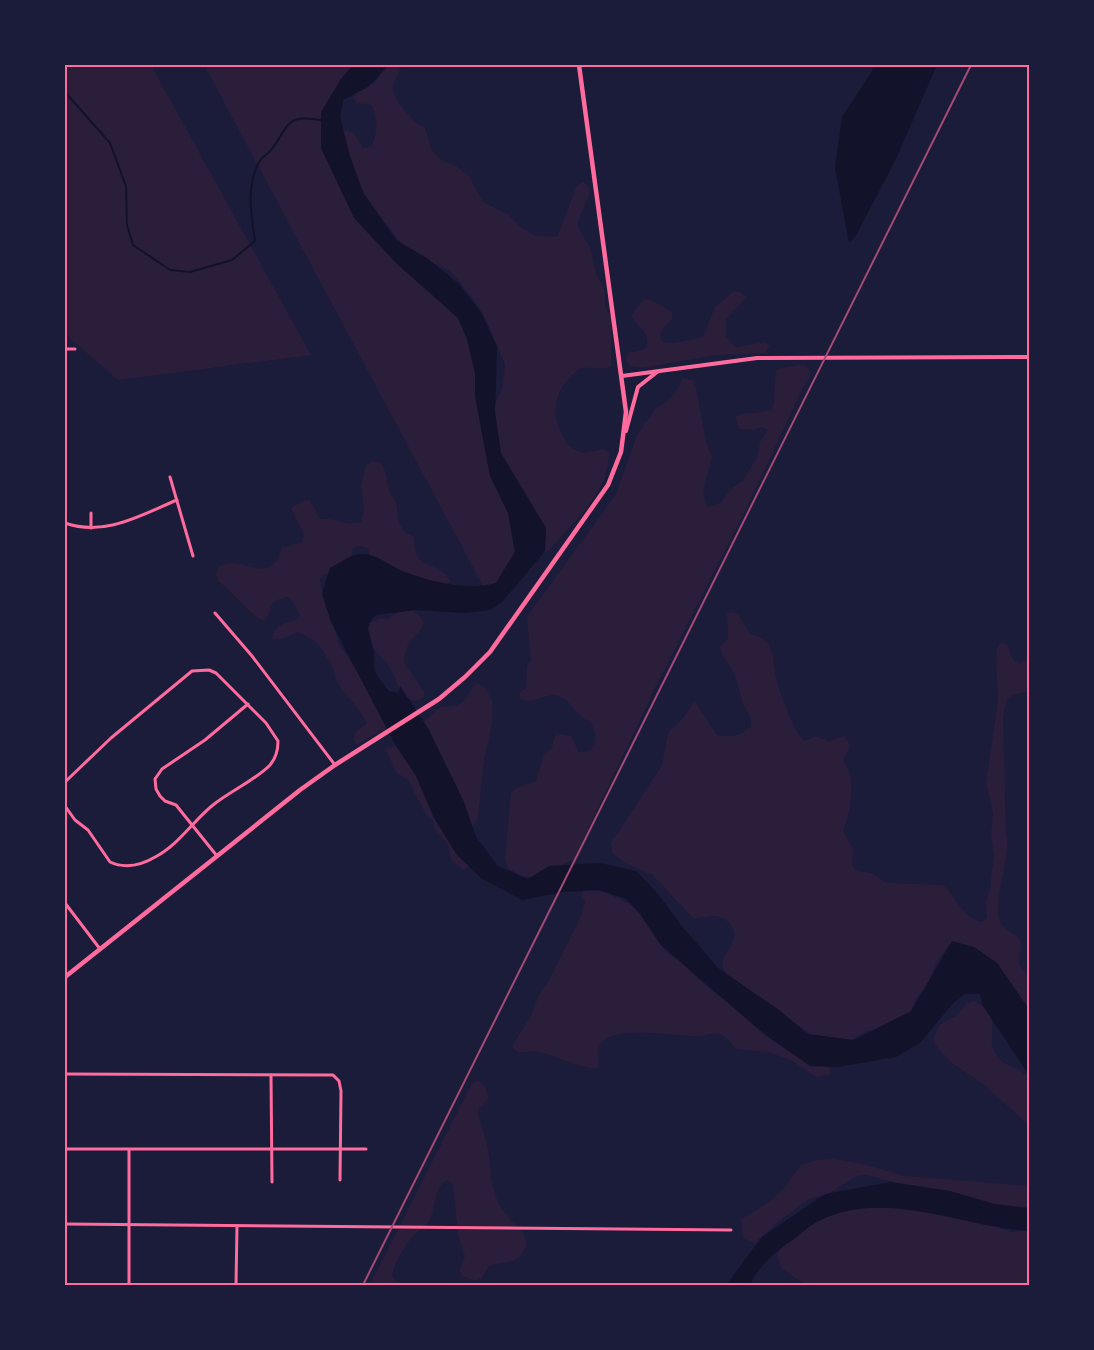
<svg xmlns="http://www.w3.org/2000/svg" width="1094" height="1350" font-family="'Space Grotesk',sans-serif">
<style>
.green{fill:#2a1e3b}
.water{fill:#12122b}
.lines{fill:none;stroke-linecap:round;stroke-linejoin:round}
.stream{stroke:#12122b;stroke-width:2}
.minor{stroke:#ff6b9d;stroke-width:3}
.tertiary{stroke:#ff6b9d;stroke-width:4}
.secondary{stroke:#ff6b9d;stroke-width:4.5}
.rail{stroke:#a44b75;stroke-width:2}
.neatline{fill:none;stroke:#ff6b9d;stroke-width:2}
</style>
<rect width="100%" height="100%" fill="#1b1b3a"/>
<!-- green -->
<g class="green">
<polygon points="65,65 151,65 311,355 118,380 65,334"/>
<polygon points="204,65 353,65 341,79 321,148 432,293 458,318 467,339 475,373 475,396 490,476 508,513 515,552 496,583 483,586"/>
<path d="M385,65H402L392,88L398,102L412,119L425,128L431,149L441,160L456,166L469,176L483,202L508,214L520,226L534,235L557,237L577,185L584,182L589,188V196L578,221V228L590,247L596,273L605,292V306L611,317V366C601,372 590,365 580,369C577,370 574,374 571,376C550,397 552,423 569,446L583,453L604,449L610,453C608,461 607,471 604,480C592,508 567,529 548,551L541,553L546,540L545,526L531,511L499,450L494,405L503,386L505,364L485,318L474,300L454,275L445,268L425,260L400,242L361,191L353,179L343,130C355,131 358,139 363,148L371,147C378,134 378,117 372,105L357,103L353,98L356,92L376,82Z"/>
<path d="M733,292H740L746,297L726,320V337L736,347L765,342L770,346L765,353L716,355L643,368L630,366L626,360L627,353L642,350L647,346C650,331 638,328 632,317L634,310L645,299L653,301L672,312V319L662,329L660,336L663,342L674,343L703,337L715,307Z"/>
<path d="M799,365L806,366L810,372L809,379L804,385L748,505L655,688L574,859L537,878L521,876L508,868L505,860L511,793L516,788L536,781L544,754L551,750L556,733L572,736L578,752C598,754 599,736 590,722C577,717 572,702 559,696C548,691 536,705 520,699V692L526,688L527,667L531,661L527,617L616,494L637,435L656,408L668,401L678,389L682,379L693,380L696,387L706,443L712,456C710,473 697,490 708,507L721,503L730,490L742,481L757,458L760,442L768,430L763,427L753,430L739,429L735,416C745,412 760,413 772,410C777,396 772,385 777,369Z"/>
<path d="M372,462H380C388,472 386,481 390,492C392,497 396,501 397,507C398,520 398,530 413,536C415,542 414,549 417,555C422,568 442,564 450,581L446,586L371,564L368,548L360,546L353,548L351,559L338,573L324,574L320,580L321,586L339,644L357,671L387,728L356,745L353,739L356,732L367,723C360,708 348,699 339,685C335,680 335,673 332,667C325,651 315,638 297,632L285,638L271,640C277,626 279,623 295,621L300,616L293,602L288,597L274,601L265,621C252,617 233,592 218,581L216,574L218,567C242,552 269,590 282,548L302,542L304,535L291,508L303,501L310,500L320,519C335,517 346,527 361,522L364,509L361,486L366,465Z"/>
<path d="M413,610L424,621L422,628C411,641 406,643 404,663L425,693L422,699L414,701L401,695C398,686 395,676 390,668C380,649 366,654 367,624L381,618L387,620L399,611Z"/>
<path d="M734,612C742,617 742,623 748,630C754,638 764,636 769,645C774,654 773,661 775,671C776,685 795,735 805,741L816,736L829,741L844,736L850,746L844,760C845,765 849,770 850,774C853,791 850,816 843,830L853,850L852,866L858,871L872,873L886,883L943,885C957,898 962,917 982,922L987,918L986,903L990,888L994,855L991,835L993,813L986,783L998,701L996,658L997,649L1000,643L1007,644L1013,660L1019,663L1029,659V691L1012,695L1007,700L1003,716L1006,833C1013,854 988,911 1003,926C1009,932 1015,934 1021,941L1019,965L1029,975V1033L971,948L958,943L951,944L936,963L930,984L919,994L907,1019L874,1030H868L850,1041L822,1042L729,978C714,958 728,956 734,939C737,930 728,919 720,917C712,914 702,919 693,918L652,875L624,862L612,852L611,843L662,765L668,733L683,718L695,701L717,735C729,738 742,736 751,726V718L743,704L735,674L721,652L720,646L728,639L727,613Z"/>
<polygon points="476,684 484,686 492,700 492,724 484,760 478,818 470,830 469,866 463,870 451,860 448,845 435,829 433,821 424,811 408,780 396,772 385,748 400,745 440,707 454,706 463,702"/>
<path d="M583,888L607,893L633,905L660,938L665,951L681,962L696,977L720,997L811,1061L830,1068L831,1074L816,1077L791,1060L767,1052L737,1049C731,1044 727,1037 720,1034C712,1032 705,1036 697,1036C676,1036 619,1026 603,1041C595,1048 601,1060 597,1069C577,1067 559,1057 540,1052C533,1050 525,1053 517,1052L512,1046L531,1016L538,997L550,979L582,914L585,902L582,895Z"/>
<path d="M973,1001C1007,1013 983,1036 996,1055C1002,1065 1020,1069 1029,1077V1125L983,1084L952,1063L935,1045L934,1038L939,1025L957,1015L966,1004Z"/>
<path d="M478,1081L484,1085L489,1098L478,1110C479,1121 484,1132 487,1144C493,1173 488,1196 511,1220C518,1227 530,1237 525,1249C518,1265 502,1261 489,1266L482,1278L475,1281L461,1276L460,1269L465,1256L458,1236L453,1184L447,1180C432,1189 437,1207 429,1221C425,1228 417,1231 412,1237C404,1247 395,1263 392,1275L398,1285H370L472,1083Z"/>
<polygon points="833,1159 863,1164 905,1176 1029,1186 1029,1217 866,1175 857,1176 828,1194 809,1199 777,1223 755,1243 743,1238 741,1219 763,1206 782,1191 801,1165 817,1160"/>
<path d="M880,1199L984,1222L1011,1232L1029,1230V1285H806L782,1269L777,1256C793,1217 844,1211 880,1199Z"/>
</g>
<!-- water -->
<g class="water">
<path d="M353,65H389L368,87L343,100L340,117L350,156L363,192L396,240L427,258L459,284L482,314L497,347L495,412L501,453L546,528L545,551L502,602L490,610L465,613L416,610L376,615L371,620L368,629L374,652V667L377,676L389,691L399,693L400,686L429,730L464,802L476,837L498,866L528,879L549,866L600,863L636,871L659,895L680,924L718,968L779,1010L808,1034L854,1040L911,1011L952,941L974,947L997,963L1029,1009V1075L983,1006L980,994H965L954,1002L920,1043L896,1057L837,1067L810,1066L764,1034L660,944L640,914L626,899L599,890L563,892L522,900L481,878L457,855L434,818L415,774L396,746L331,622L322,594L330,568C338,564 346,558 354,555C374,550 388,566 405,572C432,582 468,591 496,583L515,552L508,513L490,476L475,396V373L467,339L458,318L396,263L354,218L321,148V112L341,79Z"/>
<polygon points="876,65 937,65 895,161 855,237 849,243 835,168 842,117"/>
<path d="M891,1182L950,1191L995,1204L1029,1208V1231C961,1227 885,1188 819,1221C810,1225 802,1233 794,1239C776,1251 759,1265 750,1285H726L762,1237L825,1194Z"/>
</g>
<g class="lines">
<!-- stream -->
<path class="stream" d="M65,92L110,143L126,186L127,225L133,245L170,270L190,272L232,260L255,241C251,214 246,187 259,162C262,156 269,154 272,149C290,124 286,114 321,120"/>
<!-- minor -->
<g class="minor">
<polyline points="65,349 75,349"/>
<polyline points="170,477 193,556"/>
<path d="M65,523C105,537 141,515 177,500"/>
<polyline points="91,528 91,513"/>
<polyline points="215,613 252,656 335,765"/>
<path d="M65,782L111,738L192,671L209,670L216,673L266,723L278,741C278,750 276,758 270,765C257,779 229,792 213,805C194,820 179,844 157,856C142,865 125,869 110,862L88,830L75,820L65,806"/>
<polyline points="217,856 176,805 165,801 160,796 156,789 155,779 162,769 205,740 248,704"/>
<polyline points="65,903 100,949"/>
<polyline points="65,1074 333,1075 339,1081 341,1091 340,1180"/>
<polyline points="271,1075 272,1182"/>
<polyline points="65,1149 366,1149"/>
<polyline points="65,1224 731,1230"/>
<polyline points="129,1285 129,1150"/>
<polyline points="236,1285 237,1226"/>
</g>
<!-- tertiary -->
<g class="tertiary">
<polyline points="622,376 757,358 1029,357"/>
<polyline points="626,431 638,387 657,372"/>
</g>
<!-- secondary -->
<polyline class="secondary" points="65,977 300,790 335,765 439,699 465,677 490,652 608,485 621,452 626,412 579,65"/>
<!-- rail -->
<polyline class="rail" points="363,1285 971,65"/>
</g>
<!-- border -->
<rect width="1094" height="1350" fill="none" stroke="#1b1b3a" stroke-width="132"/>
<rect x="66" y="66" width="962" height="1218" class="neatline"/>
</svg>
